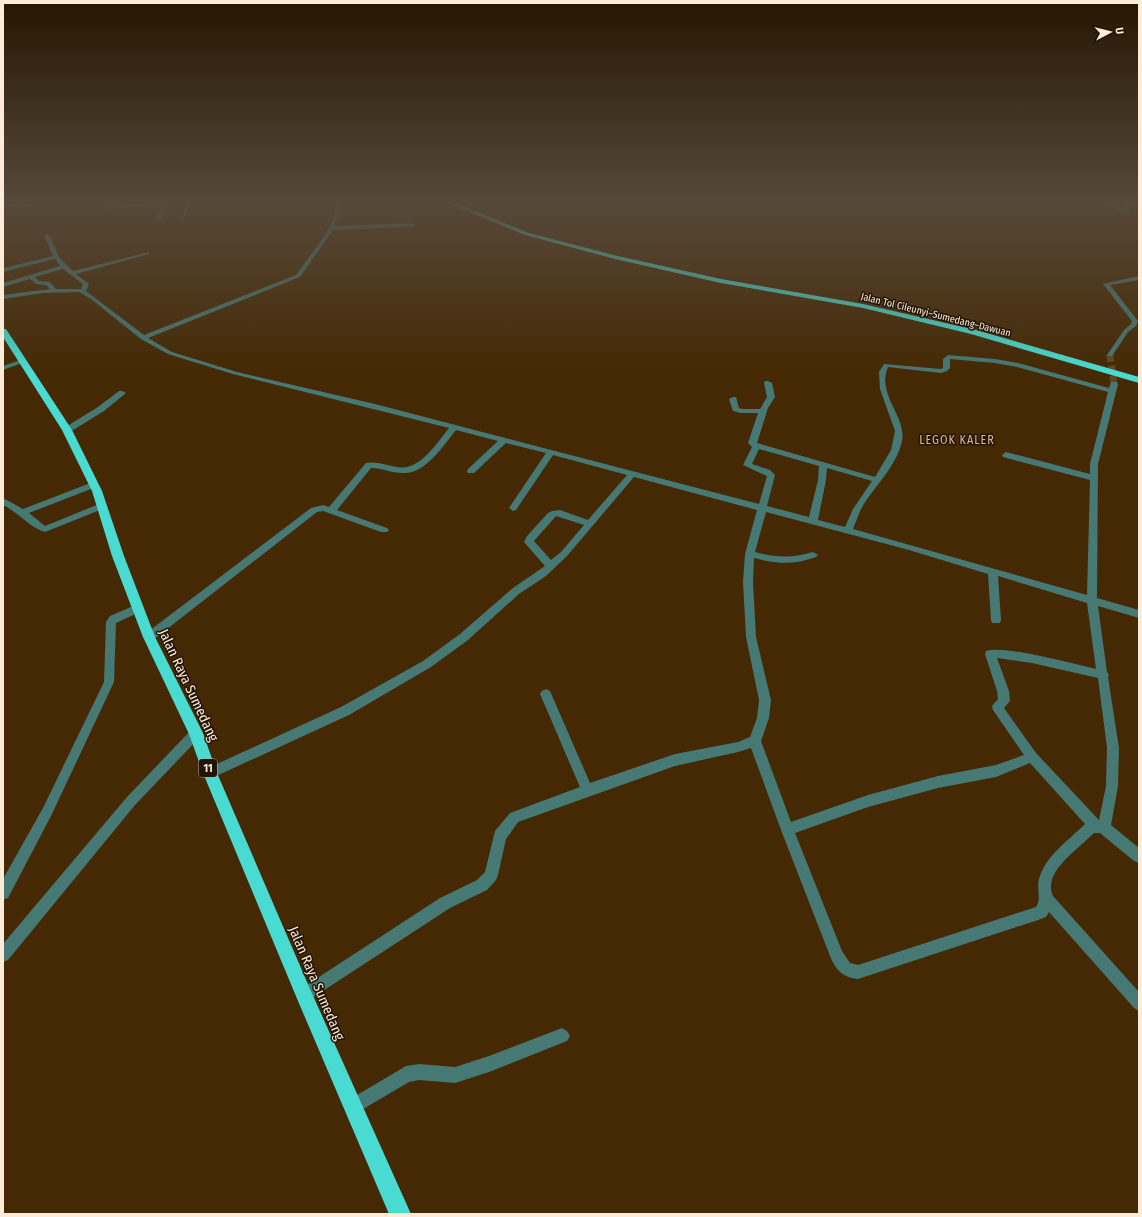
<svg xmlns="http://www.w3.org/2000/svg" width="1142" height="1217" font-family="'Fira Sans Condensed',sans-serif">
<style>
.lines{fill:none;stroke-linecap:round;stroke-linejoin:round}
.minor-tunnel{stroke:#614624;stroke-width:7;stroke-dasharray:7 3.5;stroke-linecap:butt}
.minor{fill:#467874;fill-rule:evenodd}
.highway{fill:#49dbd1;fill-rule:evenodd}
.labels{text-anchor:middle;stroke-width:3;stroke-linejoin:round;paint-order:stroke}
.far-street-label{font-size:10px;fill:#feecd9;stroke:#221507}
.shield{fill:#221507;stroke:#bcac9a;stroke-width:1}
.shield-label{font-size:11px;font-weight:bold;fill:#feecd9}
.far-quarter-label{font-size:12px;letter-spacing:1px;fill:#dbb894;stroke:#221507}
.near-street-label{font-size:14px;fill:#feecd9;stroke:#221507}
</style>
<rect width="100%" height="100%" fill="#452904"/>
<g class="lines">
<!-- minor-tunnel -->
<polyline class="minor-tunnel" points="1110,355 1114,384"/>
<!-- minor -->
<g class="minor">
<polygon points="35,202 45,202 22,207 3,205 3,203 22,205"/>
<polygon points="151,202 168,202 160,220 155,219 163,204 105,209 103,208"/>
<polygon points="188,202 192,202 185,217 181,217"/>
<path d="M336,202H340L339,215L334,226L413,223L416,225L413,227L333,230L300,277L148,338L172,352L237,372L375,404L759,504L767,476L743,465L752,447L748,443L758,413H741L733,411L729,399L733,397H736L739,408L742,409H760L767,397L764,383L765,381H768L772,383L775,397L768,408L757,443L875,477L891,450L895,431L880,389L879,372L884,364L941,369L943,368V359L948,355L995,359L1018,363L1109,388L1111,382H1117L1118,384L1098,464L1097,598L1139,610V618L1098,606L1107,672L1109,675L1108,677L1119,748L1118,786L1111,825L1139,848V863L1134,861L1100,833H1094C1082,845 1056,864 1052,880C1050,886 1051,891 1053,896L1139,992V1011L1134,1008L1049,912L1046,917L1041,919L858,979C843,978 835,969 830,956L781,830L751,748L738,752L675,766L518,822L506,839L498,875L496,880L487,890L450,908L309,1000L304,1002L299,1000L297,995L299,990L440,898L477,880L485,872L495,831L510,813L580,787L540,694L542,691L546,689L550,691L590,783L675,754L738,742L750,737L757,718L759,700L746,637L743,582L745,554L757,510L634,477L567,556L546,576L519,594L468,640L431,667L349,715L214,777L210,779L206,777L204,773L206,769L341,707L423,661L460,634L513,588L545,566L524,542L527,536L548,513L552,511L560,510L588,520L627,475L553,455L516,510L513,511L509,508L546,453L506,443L474,473H468L467,471L468,469L498,441L456,430C443,446 425,475 402,473C391,473 382,468 371,468L337,510L387,528L389,530L387,532H381L323,511L317,512L153,640L149,641L145,640L144,637L145,634L311,508L323,505L329,507L366,463C376,461 387,465 397,467C419,472 437,443 449,428L233,374L168,354L141,339L91,299L79,292L43,293L3,299V295L50,289L46,285L36,284L30,279L3,287V283L60,266L55,259L3,272V268L53,256L44,236L47,234L50,236L59,257L73,271L149,252V254L76,274L89,284L86,291L144,335L296,275L325,235L335,215ZM63,269L83,284L81,289H56L50,282L39,281L35,277ZM950,359L995,363L1017,367L1108,392L1090,464V474L1006,452L1002,455L1003,457L1090,480L1087,595L853,529C856,522 858,515 861,509C874,486 896,468 902,441C907,417 876,394 888,367L941,373L947,371L950,368ZM759,449L819,466L818,480L809,517L767,506L775,475L770,470L752,464ZM827,468L872,481L853,509L845,527L818,520L826,480ZM766,512L909,550L988,574L991,620L992,623H1000L1001,620L998,576L1087,603L1096,669C1074,664 1005,645 986,651L985,654L997,691L998,699L992,706L993,710L1024,755L996,765L938,776L868,795L791,822L761,741L769,718L771,700L756,637L753,582L754,558C777,564 794,565 816,557L818,555L813,552C791,558 778,558 755,552ZM556,516L584,525L561,552L551,560L534,541ZM997,658L1032,663L1098,678L1107,748L1106,786L1099,820L1036,753L1004,708L1010,701L1009,691ZM1030,763L1085,824C1068,841 1046,855 1039,879C1036,889 1042,898 1036,907L858,965L850,963L842,951L795,833L868,807L938,788L996,777Z"/>
<polygon points="1098,202 1105,202 1124,209 1124,203 1128,202 1139,205 1139,207 1129,205 1129,212 1127,213"/>
<polygon points="1139,276 1139,280 1110,285 1138,321 1136,326 1128,332 1112,356 1108,356 1107,355 1124,330 1131,324 1132,321 1103,284"/>
<polygon points="23,359 25,360 25,362 3,370 3,366"/>
<polygon points="119,391 122,391 126,393 104,411 70,432 64,432 64,428 98,407"/>
<path d="M93,482L97,485L96,487L29,513L45,526L99,504H105L106,506L105,508L45,532C30,528 18,512 3,505V498L23,509Z"/>
<polygon points="138,604 142,605 143,608 142,611 116,623 114,682 51,816 8,898 3,900 3,879 43,808 104,682 106,622 110,616"/>
<polygon points="196,728 200,729 202,733 200,737 135,805 8,960 3,962 3,944 127,797 192,729"/>
<polygon points="562,1028 567,1031 570,1036 567,1041 489,1072 455,1083 419,1080 409,1082 353,1115 347,1113 345,1107 347,1101 406,1066 419,1064 455,1067 489,1056"/>
</g>
<!-- highway -->
<g class="highway">
<polygon points="445,202 453,202 529,233 618,256 721,279 863,304 976,330 1139,377 1139,383 971,334 863,308 721,283 615,259 525,235"/>
<polygon points="3,329 6,329 72,430 102,491 124,556 155,637 203,733 217,773 310,989 411,1214 389,1214 298,1001 203,773 189,734 143,637 112,556 92,491 62,430 3,337"/>
</g>
</g>
<!-- sky -->
<linearGradient id="sky" x2="0" y2="1"><stop stop-color="#261702"/><stop offset="0.54" stop-color="#56493a"/><stop offset="1" stop-color="#56493a" stop-opacity="0"/></linearGradient>
<rect width="1142" height="372" fill="url(#sky)"/>
<g class="labels">
<!-- far-street labels -->
<g class="far-street-label">
<text transform="translate(936 314) rotate(14)" y="4">Jalan Tol Cileunyi–Sumedang–Dawuan</text>
</g>
<!-- shield labels -->
<rect class="shield" x="199" y="759" width="18" height="18" rx="3"/>
<g class="shield-label">
<text x="208" y="772">11</text>
</g>
<!-- far-quarter labels -->
<g class="far-quarter-label">
<text x="957" y="444">LEGOK KALER</text>
</g>
<!-- near-street labels -->
<g class="near-street-label">
<text transform="translate(189 685) rotate(65)" y="5">Jalan Raya Sumedang</text>
<text transform="translate(317 983) rotate(67)" y="5">Jalan Raya Sumedang</text>
</g>
</g>
<!-- border -->
<rect width="1142" height="1217" fill="none" stroke="#feecd9" stroke-width="8"/>
<!-- north arrow -->
<g transform="translate(1110 32) rotate(83)" stroke="#221507" stroke-width="3" paint-order="stroke">
<path d="M0-3L7 15L0 10L-7 15Z" fill="#feecd9"/>
<text y="-6" font-size="11" font-weight="bold" text-anchor="middle" fill="#feecd9">U</text>
</g>
</svg>
